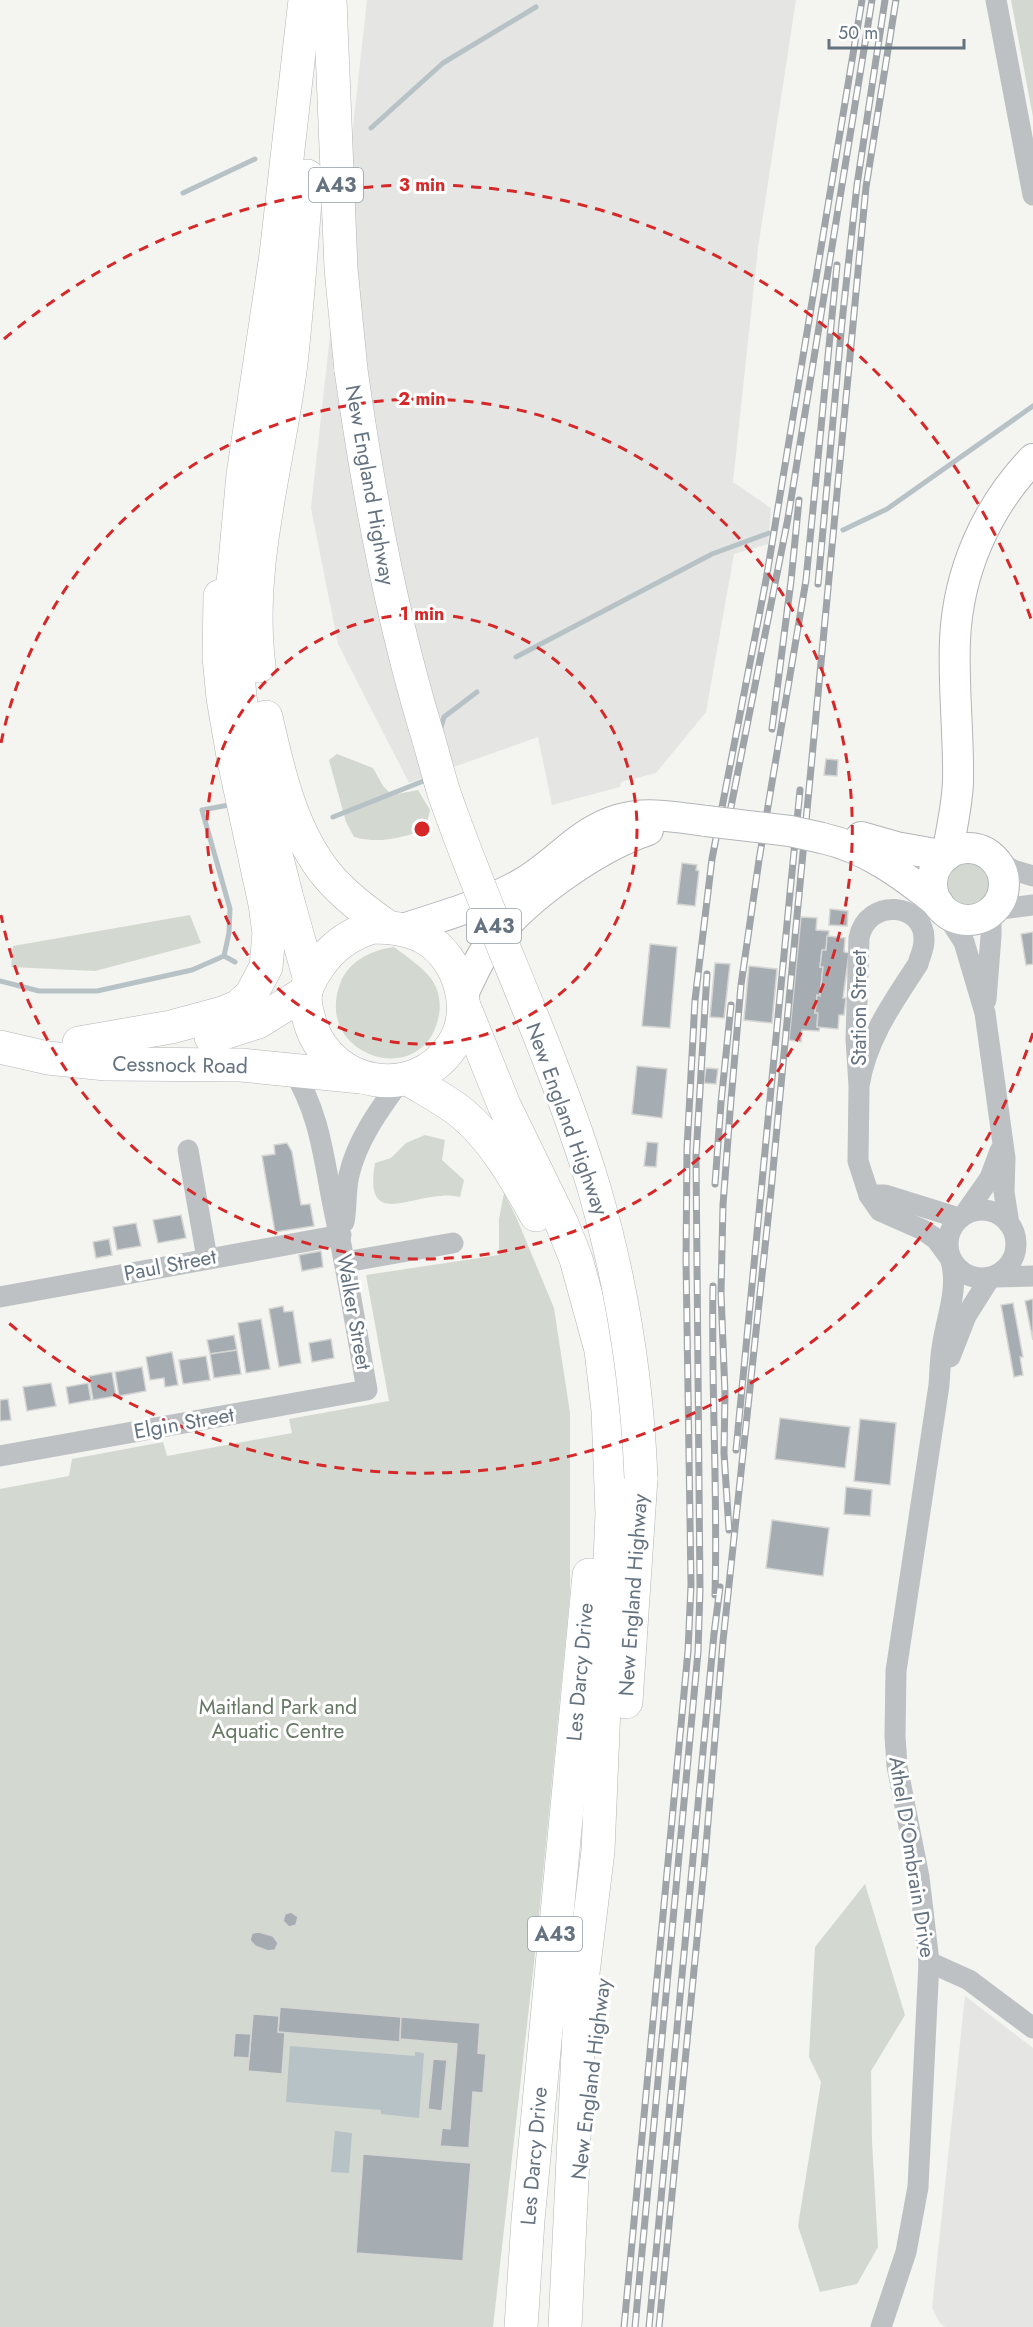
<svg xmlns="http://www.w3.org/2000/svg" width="1033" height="2327" font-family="Jost,sans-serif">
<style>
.built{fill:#e5e6e4}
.green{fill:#d3d9d0}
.water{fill:#b7c2c7}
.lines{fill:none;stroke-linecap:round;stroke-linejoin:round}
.stream{stroke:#b7c2c7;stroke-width:5}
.building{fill:#a6adb2;stroke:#d5d5d3;stroke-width:1.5}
.secondary-casing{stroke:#b2b6ba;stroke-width:32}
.primary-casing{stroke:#b1b5b8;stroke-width:34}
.highway-casing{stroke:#b2b5b8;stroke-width:34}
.street{stroke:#bdc1c4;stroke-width:21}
.secondary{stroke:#fff;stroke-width:30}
.primary{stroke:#fff;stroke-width:33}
.highway{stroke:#fff;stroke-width:33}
.rail-casing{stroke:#9fa4a9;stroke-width:7}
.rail{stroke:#fff;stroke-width:4.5;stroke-dasharray:14;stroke-linecap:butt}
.secondary-bridge-casing{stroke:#b2b6ba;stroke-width:32;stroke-linecap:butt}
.highway-bridge-casing{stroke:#b2b5b8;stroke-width:34;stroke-linecap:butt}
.secondary-bridge{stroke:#fff;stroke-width:30}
.highway-bridge{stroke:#fff;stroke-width:33}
.ring{fill:none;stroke:#d62828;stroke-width:3;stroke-dasharray:10 8}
.labels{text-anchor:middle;stroke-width:6;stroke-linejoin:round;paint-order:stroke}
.shield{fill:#fff;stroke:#939da6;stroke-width:1.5}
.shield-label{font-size:20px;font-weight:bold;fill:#657380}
.street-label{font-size:21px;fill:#657380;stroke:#fff}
.park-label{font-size:21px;fill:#667863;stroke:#fff}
.centre{fill:#d62828;stroke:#fff;stroke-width:3}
.ring-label{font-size:18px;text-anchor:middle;font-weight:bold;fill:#d62828;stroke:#fff;stroke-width:6;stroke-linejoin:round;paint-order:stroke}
</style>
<rect width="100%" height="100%" fill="#f4f4f0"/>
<!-- built -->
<g class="built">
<polygon points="367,0 796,0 758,248 733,482 771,508 768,544 734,554 706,712 656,773 621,782 620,787 552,805 538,737 409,783 338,644 311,508"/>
<polygon points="965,1996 1033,2048 1033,2327 945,2327 940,2323 932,2308"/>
</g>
<!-- green -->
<g class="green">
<polygon points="1011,0 1033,0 1033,117"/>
<path d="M337,754L373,768L383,786L392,795L418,790L430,810L425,830C401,838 379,844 354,837L346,822L329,760Z"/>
<circle cx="969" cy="884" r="21"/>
<polygon points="190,915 201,943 95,971 11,967 13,946"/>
<path d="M394,947C407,957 423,967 432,980C439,990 441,1004 439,1015C425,1092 313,1057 340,984C348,961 372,950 394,947Z"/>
<path d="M425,1135L445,1140L442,1160L464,1180L460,1197C454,1196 447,1195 441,1196C406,1197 364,1227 375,1163L391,1158L406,1143Z"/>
<polygon points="504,1193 517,1219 554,1308 570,1413 570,1594 537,1936 493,2327 0,2327 0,1489 69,1476 72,1459 163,1442 167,1456 292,1433 289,1419 389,1401 366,1275 499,1255 499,1219"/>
<polygon points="865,1884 905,2015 871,2071 872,2141 878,2247 857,2284 820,2292 798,2226 821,2082 809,2057 815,1947"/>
</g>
<!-- water -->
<g class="water">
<polygon points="290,2046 415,2056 415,2052 424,2053 419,2118 381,2114 381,2110 286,2102"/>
<polygon points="335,2131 352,2133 349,2173 331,2172"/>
</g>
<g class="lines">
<!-- stream -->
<g class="stream">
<polyline points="371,128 443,63 536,7"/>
<polyline points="183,193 255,159"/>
<polyline points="843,530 887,509 1033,406"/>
<polyline points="516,657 712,554 769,533"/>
<polyline points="440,731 444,717 477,692"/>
<polyline points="333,817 426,780 427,777"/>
<polyline points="224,956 229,933 230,909 202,810 234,804"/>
<polyline points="0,981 39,991 97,991 192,970 224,956 235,962"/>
</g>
</g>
<!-- building -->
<g class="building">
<polygon points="826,759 838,760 837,776 824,775"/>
<polygon points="682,863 697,865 696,870 699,871 695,906 677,904"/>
<polygon points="830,909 848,911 847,926 829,925"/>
<polygon points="801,917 817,918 816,930 829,931 826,950 822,950 820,967 823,967 820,996 817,995 815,1013 818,1013 817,1027 820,1027 819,1031 802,1030 801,1042 789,1040"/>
<polygon points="1033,932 1033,964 1026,965 1021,934"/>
<polygon points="827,936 845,938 844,952 849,953 843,998 846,998 844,1015 839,1015 838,1029 817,1027 818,1013 815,1013 817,995 820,996 823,967 820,967 822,950 826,950"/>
<polygon points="650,944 677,947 670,1028 642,1026"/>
<polygon points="715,963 730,964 724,1018 710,1017"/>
<polygon points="749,966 777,969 772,1023 744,1020"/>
<polygon points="637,1066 667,1069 662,1118 632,1114"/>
<polygon points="706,1068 718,1069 716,1084 704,1083"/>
<polygon points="647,1142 658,1143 656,1167 644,1166"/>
<polygon points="287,1143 292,1152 301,1205 310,1204 314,1226 275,1232 262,1156 275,1154 274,1145"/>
<polygon points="181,1215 186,1238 158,1243 153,1220"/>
<polygon points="136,1223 141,1246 117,1250 113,1227"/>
<polygon points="109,1239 112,1255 96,1258 93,1242"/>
<polygon points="321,1251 323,1267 302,1271 299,1255"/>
<polygon points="1033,1299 1033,1340 1025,1301"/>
<polygon points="1013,1303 1023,1357 1020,1357 1023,1375 1014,1377 1001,1305"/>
<polygon points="283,1306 284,1312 293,1311 301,1363 279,1367 269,1309"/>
<polygon points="261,1319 270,1369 246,1373 238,1323"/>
<polygon points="234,1335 237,1350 210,1354 207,1340"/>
<polygon points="331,1339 334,1358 312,1362 309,1343"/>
<polygon points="237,1350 241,1374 214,1378 210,1354"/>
<polygon points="172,1352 178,1385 165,1387 164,1378 150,1380 146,1357"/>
<polygon points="206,1356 210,1380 183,1384 179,1360"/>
<polygon points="142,1367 146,1391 119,1396 115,1372"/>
<polygon points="112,1372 116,1396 93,1400 89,1376"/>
<polygon points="51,1383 56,1406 27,1411 23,1387"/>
<polygon points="88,1383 91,1400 69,1404 66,1387"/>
<polygon points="8,1399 11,1420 0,1421 0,1400"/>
<polygon points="780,1418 850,1427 845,1468 775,1459"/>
<polygon points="860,1419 896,1423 890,1485 854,1481"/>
<polygon points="846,1487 872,1490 870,1516 844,1514"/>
<polygon points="772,1520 829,1528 823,1576 766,1568"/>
<polygon points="291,1912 298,1917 296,1925 289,1927 283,1921 285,1914"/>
<polygon points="259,1932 273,1936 278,1943 275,1950 268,1951 255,1946 250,1940 252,1933"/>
<polygon points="280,2007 401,2017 400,2042 278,2032"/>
<polygon points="253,2014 279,2016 278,2032 285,2033 282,2074 248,2071"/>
<polygon points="401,2017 480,2023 478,2053 486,2054 483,2093 473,2092 469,2148 440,2146 442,2128 450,2129 457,2044 400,2039"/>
<polygon points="235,2033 251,2034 249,2058 233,2057"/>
<polygon points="433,2059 447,2060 442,2111 428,2109"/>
<polygon points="363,2154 471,2163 463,2261 356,2253"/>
</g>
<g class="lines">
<!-- secondary casing -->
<g class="secondary-casing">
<g id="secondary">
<polyline points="861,837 896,847 946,856"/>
<path d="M822,838C867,848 903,875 938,903"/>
<circle cx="968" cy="884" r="36"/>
<path d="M947,855C951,831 957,807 958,782C959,735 953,688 955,640C958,572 986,508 1033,459"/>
<path d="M403,929C442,916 483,905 519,885C540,874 556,858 575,843C621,807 652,814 706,821"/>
<path d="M463,994C471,978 478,960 489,945C523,899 595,848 648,830"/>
</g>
</g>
<!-- primary casing -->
<g class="primary-casing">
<g id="primary">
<polyline points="211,1037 258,1022 306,992"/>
<polyline points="79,1043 171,1027 223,1013 239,1006 251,995 266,967 269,933 265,904 233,756 223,698 219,657 220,596"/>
<polyline points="0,1047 48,1058 106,1064 241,1065 361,1077"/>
</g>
</g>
<!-- highway casing -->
<g class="highway-casing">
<g id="highway">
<polyline points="305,0 276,255 243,475 232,595 240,698 252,760 287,898 310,980"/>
<polyline points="330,0 341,269 351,370"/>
<path d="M259,666C246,566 279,462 291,363C298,301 302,238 307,176"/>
<path d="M266,717C278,771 292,833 328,876C345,896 366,912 388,927"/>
<path d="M373,927C391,927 409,929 425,938C461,959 475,1012 452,1046C415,1101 333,1088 311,1026C308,1015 303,1002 306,991C309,979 317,968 324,959C337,943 353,933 373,927Z"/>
<polyline points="464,1006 504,1105 562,1224 576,1259 601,1350 608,1410 612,1513 598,1851 581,1989 565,2327"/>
<path d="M408,1079C426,1090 446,1100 463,1114C494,1140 516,1179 536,1215"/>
<polyline points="626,1702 641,1478"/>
<polyline points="521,2327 528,2220 589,1575"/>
</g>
</g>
<!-- street -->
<g class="street">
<polyline points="996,0 1033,195"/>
<polyline points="995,860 1013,870 1033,876"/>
<polyline points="943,909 964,942 985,1013 1005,1158 1004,1192 1009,1224"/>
<polyline points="992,910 1033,905"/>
<polyline points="986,1000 991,936 991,912"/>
<path d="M859,1086C866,1040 893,1002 918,964C920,956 924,949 924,941C926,902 867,897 859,938L856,1039L859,1086L858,1161L869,1195L880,1211L923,1230L936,1239L950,1258"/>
<polyline points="188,1150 207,1258"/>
<polyline points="869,1195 885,1195 959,1218"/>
<circle cx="982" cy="1244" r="34"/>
<polyline points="964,1215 990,1178 1000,1151"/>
<path d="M344,1222C347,1207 345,1191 349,1175C357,1140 379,1110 400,1081"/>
<polyline points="345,1262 453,1243"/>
<polyline points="994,1277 1033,1276"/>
<polyline points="0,1297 341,1235"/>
<polyline points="950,1357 966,1316 990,1278"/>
<path d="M0,1456L367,1390C356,1328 346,1266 333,1205C323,1155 320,1114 292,1069"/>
<polyline points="929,1962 969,1980 1033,2028"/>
<path d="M881,2327L906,2252L918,2187L929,1962L919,1877L897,1766L895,1736L896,1671L939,1385C940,1373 940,1360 942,1348C946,1318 959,1290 951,1261"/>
</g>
<!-- secondary -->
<use href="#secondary" class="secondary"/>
<!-- primary -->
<use href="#primary" class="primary"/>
<!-- highway -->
<use href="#highway" class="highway"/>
<!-- rail casing -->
<g class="rail-casing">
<g id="rail">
<polyline points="818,584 842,322 857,185 885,0"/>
<polyline points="772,729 791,581 799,500"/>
<polyline points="729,817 788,518 872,0"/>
<polyline points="715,1184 721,1103 731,1005"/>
<path d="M713,1286C711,1389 718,1492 715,1595"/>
<polyline points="736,1450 800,790"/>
<polyline points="729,1530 724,1453 725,1394 721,1293 723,1205 730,1112 741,985 759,860 806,580 837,265"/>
<polyline points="624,2327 688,1651 691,1585 686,1260 687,1149 695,1000 712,859 766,580 862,0"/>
<polyline points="635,2327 698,1652 700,1590 696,1156 707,974"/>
<polyline points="649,2327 714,1634 720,1587"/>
<polyline points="659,2327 705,1858 723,1641 771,1191 866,187 896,0"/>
</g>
</g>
<!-- rail -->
<use href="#rail" class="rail"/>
<!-- secondary-bridge casing -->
<g class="secondary-bridge-casing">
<polyline id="secondary-bridge" points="706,821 790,831 822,838"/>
</g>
<!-- highway-bridge casing -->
<g class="highway-bridge-casing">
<path id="highway-bridge" d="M351,370C368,491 390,610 425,727C432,749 437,771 444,793C490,926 554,1054 594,1188C622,1283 637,1379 641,1478"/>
</g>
<!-- secondary-bridge -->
<use href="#secondary-bridge" class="secondary-bridge"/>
<!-- highway-bridge -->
<use href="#highway-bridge" class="highway-bridge"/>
</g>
<!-- distance rings -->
<g class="ring">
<circle cx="422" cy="829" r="215"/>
<path d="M1 743A430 430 0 1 1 1 915"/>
<path d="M1033 1033A644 644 0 0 1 4 1319M4 339A644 644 0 0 1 1033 625"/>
</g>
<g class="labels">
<!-- shield labels -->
<g class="shield">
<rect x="309" y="168" width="54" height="34" rx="4.5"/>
<rect x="467" y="909" width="54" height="34" rx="4.5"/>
<rect x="528" y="1917" width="54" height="34" rx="4.5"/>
</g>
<g class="shield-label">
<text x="336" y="192">A43</text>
<text x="494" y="933">A43</text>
<text x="555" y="1941">A43</text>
</g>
<!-- street labels -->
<g class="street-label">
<text transform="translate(370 485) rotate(80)" y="7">New England Highway</text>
<text transform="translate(859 1008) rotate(-90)" y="7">Station Street</text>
<text transform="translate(180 1065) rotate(1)" y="7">Cessnock Road</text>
<text transform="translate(567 1119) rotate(70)" y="7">New England Highway</text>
<text transform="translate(170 1265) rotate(-11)" y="7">Paul Street</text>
<text transform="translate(354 1312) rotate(80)" y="7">Walker Street</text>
<text transform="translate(184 1423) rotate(-10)" y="7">Elgin Street</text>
<text transform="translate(633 1595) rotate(-86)" y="7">New England Highway</text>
<text transform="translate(580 1672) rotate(-85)" y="7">Les Darcy Drive</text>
<text transform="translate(912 1857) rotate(81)" y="7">Athel D'Ombrain Drive</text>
<text transform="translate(591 2079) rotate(-83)" y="7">New England Highway</text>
<text transform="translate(534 2156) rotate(-85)" y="7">Les Darcy Drive</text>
</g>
<!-- park labels -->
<g class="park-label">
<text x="278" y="1714">Maitland Park and<tspan x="278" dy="24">Aquatic Centre</tspan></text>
</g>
</g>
<circle cx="422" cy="829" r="9" class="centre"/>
<g class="ring-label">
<text x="422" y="191">3 min</text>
<text x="422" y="405">2 min</text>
<text x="422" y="620">1 min</text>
</g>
<!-- scale -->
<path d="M829 39v9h135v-9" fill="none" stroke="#657380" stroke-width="3"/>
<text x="838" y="39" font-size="18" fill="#657380" stroke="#ffffff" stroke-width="4.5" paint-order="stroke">50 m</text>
</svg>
